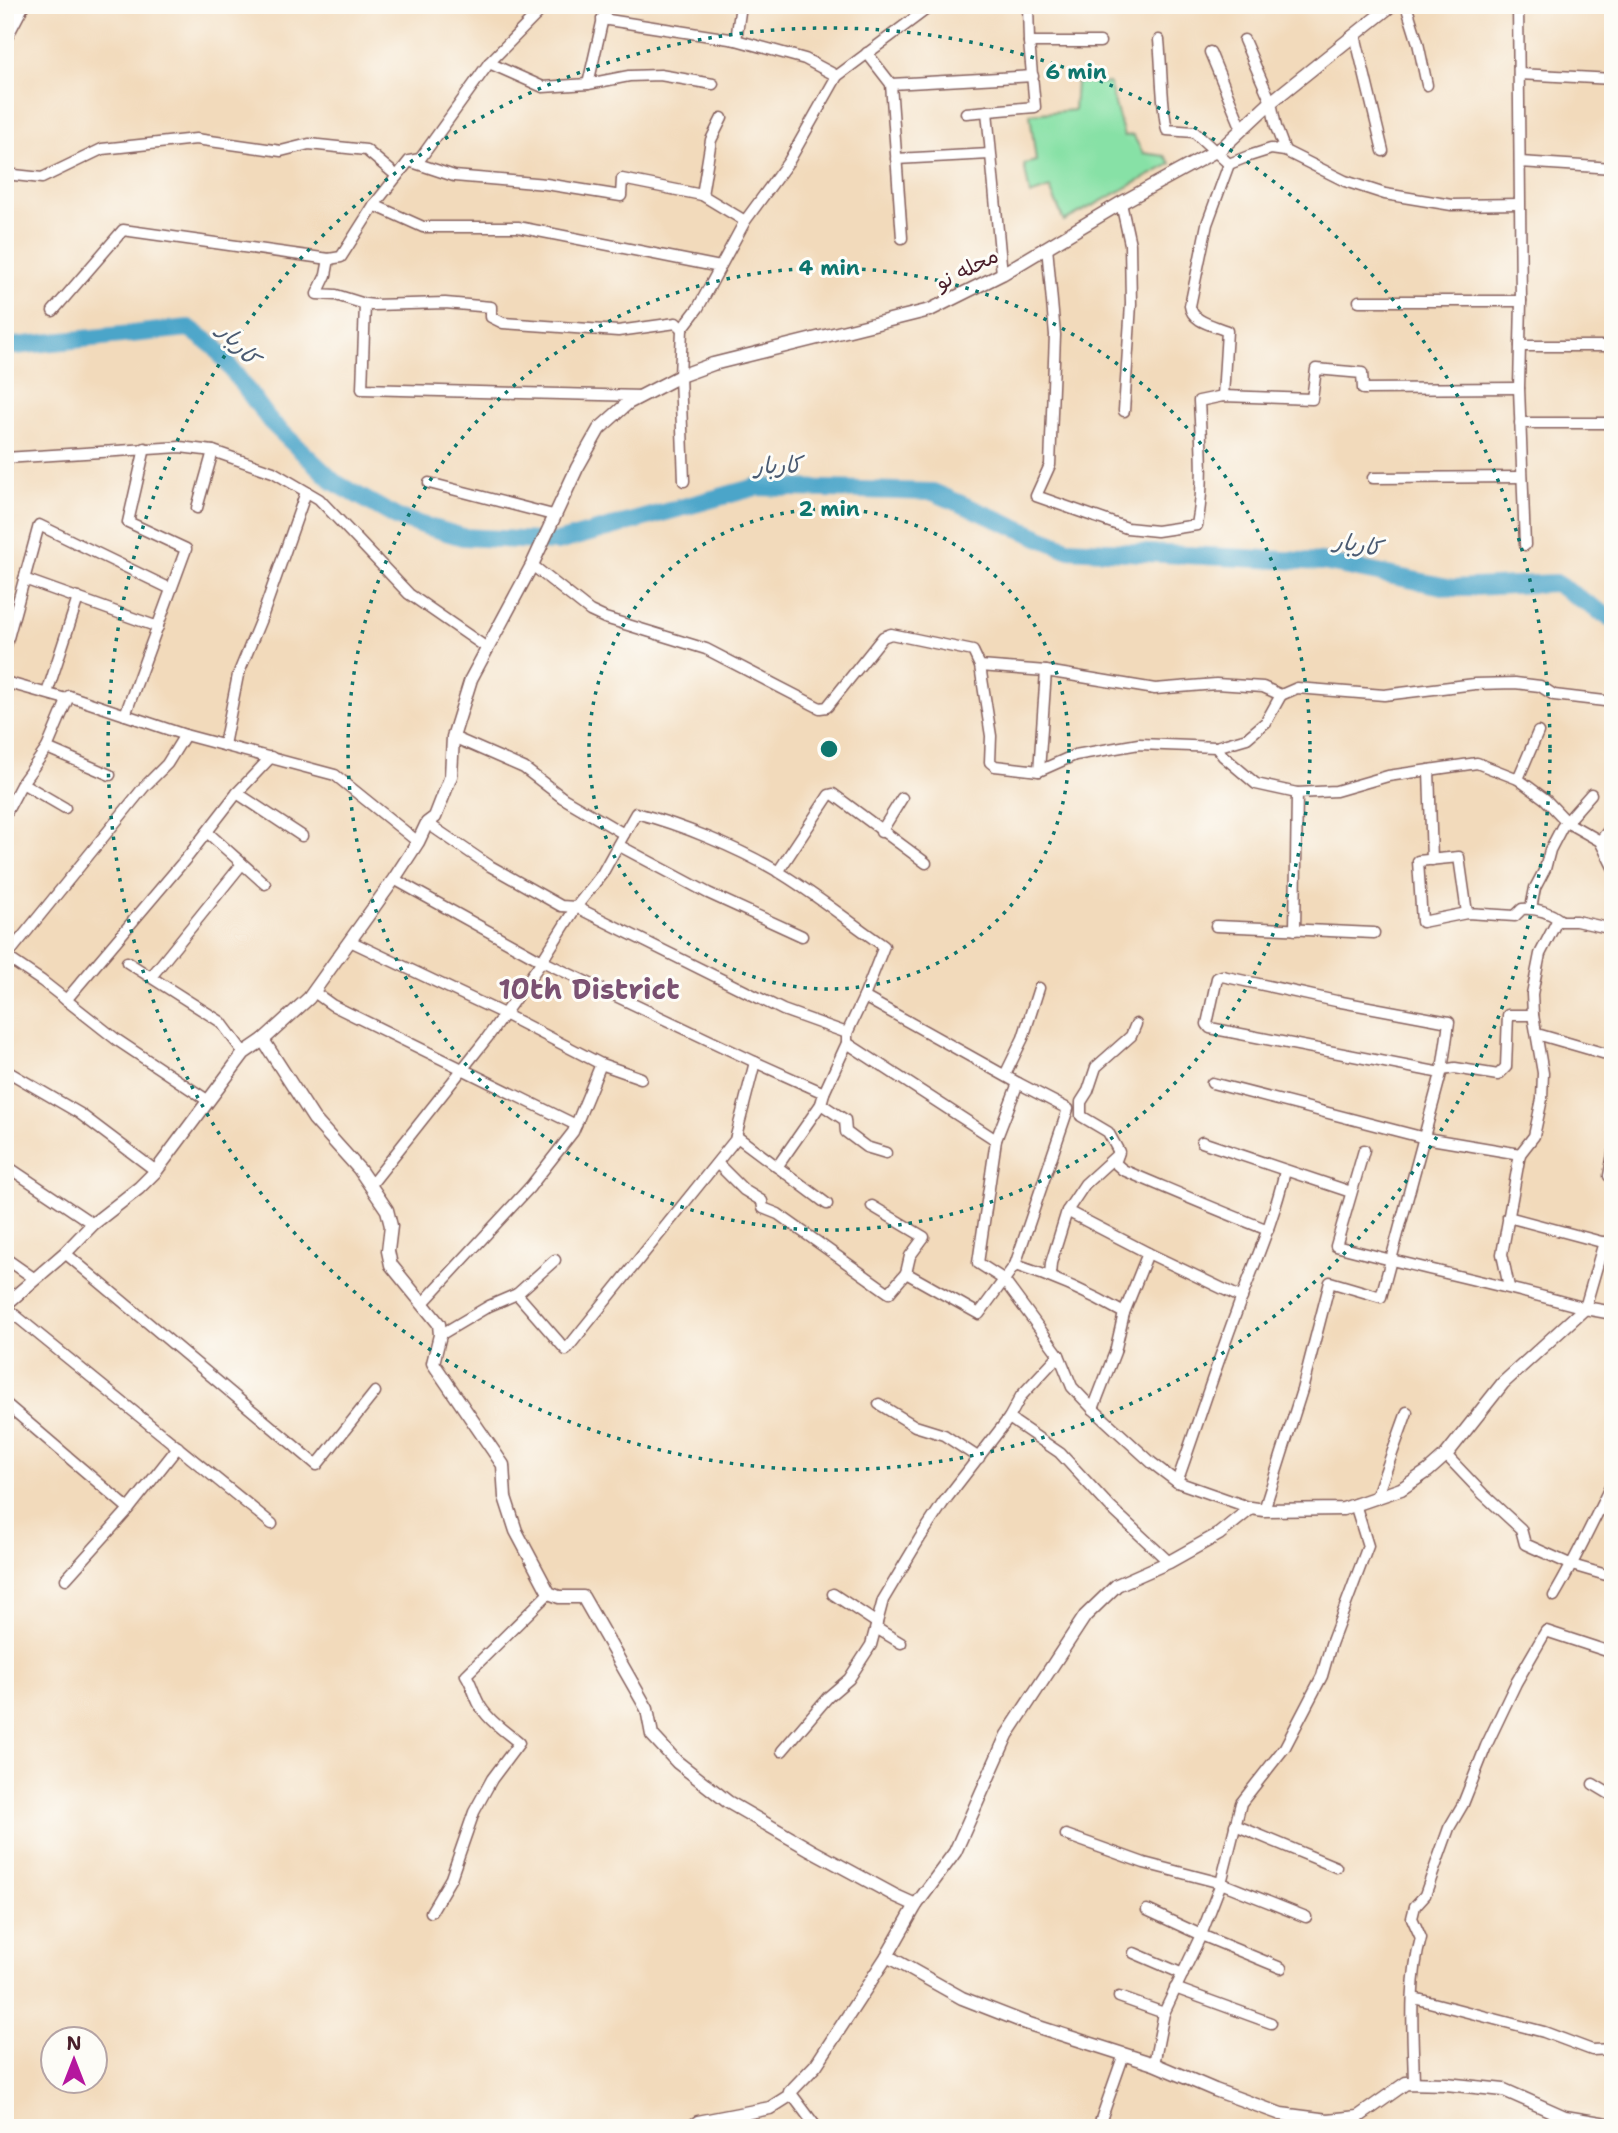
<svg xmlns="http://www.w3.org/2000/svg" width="1618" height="2133" font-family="'Shantell Sans','Playpen Sans Arabic',sans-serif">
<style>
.green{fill:#87e1a6;stroke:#688068;stroke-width:2}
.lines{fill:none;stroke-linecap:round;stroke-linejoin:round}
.river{stroke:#4ca5c9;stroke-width:18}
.minor-casing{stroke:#85605d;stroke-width:13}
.tertiary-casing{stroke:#85605d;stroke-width:15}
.minor{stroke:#fff;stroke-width:10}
.tertiary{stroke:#fff;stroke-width:12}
.ring{fill:none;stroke:#0f766e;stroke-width:3.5;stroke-dasharray:3.5 7}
.labels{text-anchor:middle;stroke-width:6;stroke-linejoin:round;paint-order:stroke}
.street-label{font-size:21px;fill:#4a1f2b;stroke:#fdfcf7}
.water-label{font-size:23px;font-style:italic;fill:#4b5b72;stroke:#fdfcf7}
.district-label{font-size:28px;font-weight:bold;fill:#7b5272;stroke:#fdfcf7}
.centre{fill:#0f766e;stroke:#fdfcf7;stroke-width:3.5}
.ring-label{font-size:21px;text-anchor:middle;font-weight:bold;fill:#0f766e;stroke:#fdfcf7;stroke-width:6;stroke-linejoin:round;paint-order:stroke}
</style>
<rect width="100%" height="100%" fill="#fdfcf7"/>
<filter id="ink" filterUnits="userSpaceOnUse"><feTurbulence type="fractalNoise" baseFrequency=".0143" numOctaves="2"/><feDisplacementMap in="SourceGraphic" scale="14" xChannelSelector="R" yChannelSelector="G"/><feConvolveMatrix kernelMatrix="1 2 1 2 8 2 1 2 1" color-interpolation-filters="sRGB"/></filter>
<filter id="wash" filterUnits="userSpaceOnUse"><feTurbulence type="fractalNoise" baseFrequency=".00686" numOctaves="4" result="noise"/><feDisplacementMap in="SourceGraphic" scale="28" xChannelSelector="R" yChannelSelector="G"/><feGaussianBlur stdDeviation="1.57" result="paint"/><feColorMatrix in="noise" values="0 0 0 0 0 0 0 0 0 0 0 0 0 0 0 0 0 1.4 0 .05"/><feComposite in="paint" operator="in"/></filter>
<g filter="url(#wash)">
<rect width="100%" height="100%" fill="#f2dabb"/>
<!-- green -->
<polygon class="green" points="1076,82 1109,83 1124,136 1133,135 1143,153 1165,156 1171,164 1064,221 1050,188 1030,195 1024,164 1036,161 1030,114 1074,110"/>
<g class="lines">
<!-- river -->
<polyline class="river" points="5,347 189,328 215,347 270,421 334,482 398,518 463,537 557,542 756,487 933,492 1067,549 1323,562 1453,588 1555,583 1613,620"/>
</g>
</g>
<g filter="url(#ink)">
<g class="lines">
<!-- minor casing -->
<g class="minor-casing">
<g id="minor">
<polyline points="1028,5 1029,42 1100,42"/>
<polyline points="1406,5 1418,43 1427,85"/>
<polyline points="1518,5 1521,301 1519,388 1525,545"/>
<polyline points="602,19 736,40 805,59 837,76"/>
<polyline points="1355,35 1383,151"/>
<polyline points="736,40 741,5"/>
<path d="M1159,40C1162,70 1161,101 1167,130L1194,132L1229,164L1249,156L1271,149L1285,151L1345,181L1385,194L1452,205L1519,204"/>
<polyline points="1244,40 1271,102 1276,127 1285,151"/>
<polyline points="5,41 24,5"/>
<polyline points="1210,52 1242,129"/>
<polyline points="867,53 891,84 902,238"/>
<polyline points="489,63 543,87 588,84 629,76 660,75 713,84"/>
<polyline points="1519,74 1613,79"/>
<polyline points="588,84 606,5"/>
<polyline points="891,84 1033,76"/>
<polyline points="987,111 1002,274"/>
<polyline points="966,113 1035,107 1029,42"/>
<polyline points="896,159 990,154"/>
<polyline points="412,162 454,176 546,184 621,196 622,179 702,195 745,221"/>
<polyline points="1520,162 1613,168"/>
<polyline points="5,174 42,178 102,149 196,139 281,151 309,144 366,150 397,176"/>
<polyline points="702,195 711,140 722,118"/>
<polyline points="1121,203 1130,244 1131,304 1124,411"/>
<polyline points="374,205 423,227 518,227 720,267"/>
<path d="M1047,247L1055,335L1050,465L1036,496L1127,528L1157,531L1197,525C1205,484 1201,442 1199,401L1223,396L1312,399L1316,369L1362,373L1363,389L1519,388"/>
<polyline points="329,259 326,275 317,294 336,295 365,304 374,305 445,303 491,307 491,317 503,323 618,331 676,323 682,329"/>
<polyline points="1359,301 1521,301"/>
<polyline points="365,304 362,389 641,396"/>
<polyline points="53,311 123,230 329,259 341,257 374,205 409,161 420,159 489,63 546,5"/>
<polyline points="1520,346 1613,346"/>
<path d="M1223,396L1227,331C1213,325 1192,322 1190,306L1207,224L1229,164"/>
<polyline points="1520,423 1613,423"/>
<polyline points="5,458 180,447 213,451 273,472 319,499 409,594 487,648"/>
<polyline points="1373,478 1522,477"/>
<polyline points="684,481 680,376 682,329 698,308 745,221 789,161 837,76 932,5"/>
<polyline points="429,483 553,515"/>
<polyline points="197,508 213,451"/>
<polyline points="532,565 590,611 605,618 706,649 820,708 827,707 883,637 891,634 973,651 980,666 1046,671 1155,689 1216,684 1263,687 1281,695 1297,688 1384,695 1475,684 1515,683 1540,686 1554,695 1613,702"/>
<polyline points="24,579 158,627"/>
<polyline points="5,649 39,525 171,589"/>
<polyline points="980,666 991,736 990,762 995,766 1039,771 1075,755 1139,744 1216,747 1247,738 1266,722 1281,695"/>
<polyline points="5,682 66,699 69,696 185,735 335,775 418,842"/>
<polyline points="47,693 78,598"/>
<polyline points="125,715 186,549 128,522 145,448"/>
<path d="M453,737L524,768L563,798L624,834L636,813C682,825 736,847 777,871C813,892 849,922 884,946L864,997"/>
<polyline points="224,745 238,675 263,614 306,492"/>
<polyline points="1216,747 1223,756 1256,784 1297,793 1336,791 1388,776 1477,763 1518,779 1545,799 1568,823 1600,841 1613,867"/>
<polyline points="47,748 110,775"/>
<polyline points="1429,770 1432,860"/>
<polyline points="1039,771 1046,671"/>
<polyline points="1518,779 1538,732"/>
<polyline points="22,783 65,808"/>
<polyline points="237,793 302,836"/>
<polyline points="5,815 22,783 47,748 69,696"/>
<polyline points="427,823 490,866 561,906 576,907 783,1010 847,1033"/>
<polyline points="207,832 265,884"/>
<polyline points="881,832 902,798"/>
<polyline points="1600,841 1613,825"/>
<polyline points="618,845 708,893 802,936"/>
<polyline points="778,872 829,795 833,794 926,863"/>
<polyline points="394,879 542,961 755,1062 824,1093 847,1043 847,1033 864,997 1018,1083 996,1140 978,1263 1003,1279 1059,1355 1072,1387 1093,1409 1152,1463 1177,1482 1251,1508"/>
<polyline points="1531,908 1535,888 1545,869 1550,850 1562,827 1591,794"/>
<path d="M1467,913L1459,857L1418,861L1422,922L1467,913L1515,916L1522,909C1536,908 1549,912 1560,920"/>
<polyline points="1216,926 1374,933"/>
<polyline points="1295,930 1297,793"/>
<polyline points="350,941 504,1014 601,1064 641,1078"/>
<polyline points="5,956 42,981 117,1040 207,1100"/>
<polyline points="6,957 144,787 167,764 185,735"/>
<polyline points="127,962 221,1022 244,1053"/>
<polyline points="151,977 242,864"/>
<polyline points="314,992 332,1005 576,1125"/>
<polyline points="66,1000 189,855 237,793 271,757"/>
<path d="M1136,1024L1131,1036L1096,1067L1088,1091L1081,1102V1116L1108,1132L1119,1152L1115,1163L1123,1170C1171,1190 1219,1211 1268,1230"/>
<polyline points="1537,1034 1613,1056"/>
<polyline points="847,1043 996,1140"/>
<polyline points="5,1070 79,1113 156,1171"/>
<polyline points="1442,1070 1455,1068 1498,1075 1506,1067 1508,1015 1533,1015"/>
<polyline points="1005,1075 1023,1038 1039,988"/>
<polyline points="1212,1083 1425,1138 1520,1154 1534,1136 1542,1099 1543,1073 1533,1015 1532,994 1540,954 1557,921 1576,921 1613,929"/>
<polyline points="824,1093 821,1104 845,1120 846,1132 866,1147 886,1153"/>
<polyline points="736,1136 827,1204"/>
<polyline points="1202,1142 1351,1192"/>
<path d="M1364,1150L1336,1246C1419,1268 1503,1285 1585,1308L1604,1242"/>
<polyline points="1613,1154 1609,1176 1613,1177"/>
<polyline points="717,1163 744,1190 762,1201 763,1208 778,1214 889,1293 906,1273 979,1314 1015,1265 1068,1109 1018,1083"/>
<polyline points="5,1165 93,1224"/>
<polyline points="777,1167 821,1104"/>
<polyline points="370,1186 487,1038 542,961 576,907 602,874 624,834"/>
<polyline points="872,1206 924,1237 910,1256 906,1273"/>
<polyline points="1067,1211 1148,1253 1242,1298"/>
<polyline points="1508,1217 1613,1245"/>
<polyline points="65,1253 317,1465 375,1392"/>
<polyline points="5,1258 35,1279"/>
<path d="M1015,1265C1054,1277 1089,1293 1124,1313"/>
<polyline points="1050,1276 1051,1263 1067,1211 1085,1184 1118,1154"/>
<polyline points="1509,1287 1502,1254 1520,1154"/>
<polyline points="517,1294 555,1260"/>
<polyline points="422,1304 530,1187 573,1132 601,1064"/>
<polyline points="5,1307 272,1524"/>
<polyline points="440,1335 489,1306 517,1294 566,1350 735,1140 755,1062"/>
<polyline points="1059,1355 1021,1396 1009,1418 1060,1453 1110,1507 1169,1562"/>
<polyline points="5,1403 129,1509"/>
<polyline points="879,1404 915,1426 944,1435 979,1458"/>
<polyline points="1093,1409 1115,1352 1124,1313 1148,1253"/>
<polyline points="1446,1455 1483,1494 1521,1529 1525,1544 1572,1565 1613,1577"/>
<path d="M1177,1482C1197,1426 1215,1369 1236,1313C1253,1266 1274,1220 1285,1171"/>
<polyline points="1377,1495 1407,1412"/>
<polyline points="1264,1510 1302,1390 1330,1282 1381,1297 1442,1070 1449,1022 1336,1001 1222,976 1217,978 1207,1024 1210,1028 1441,1073"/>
<polyline points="66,1579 129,1509 178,1447"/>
<polyline points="833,1594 877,1623"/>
<path d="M1554,1596C1576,1559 1594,1520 1613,1481"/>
<polyline points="876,1628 901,1643"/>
<polyline points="782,1751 828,1697 849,1679 871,1645 883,1600 920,1538 943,1503 1009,1418"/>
<polyline points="1593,1784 1613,1796"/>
<polyline points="1235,1825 1336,1867"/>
<polyline points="1066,1835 1144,1863 1221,1883 1306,1917"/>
<polyline points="1147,1910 1201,1935 1281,1968"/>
<path d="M431,1912L451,1878L474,1812L492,1779L519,1743C505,1731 486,1719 478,1702C473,1692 472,1684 466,1675L549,1593"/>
<polyline points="1134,1953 1183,1974"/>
<polyline points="1175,1988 1271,2023"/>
<polyline points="1119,1997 1164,2013"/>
<polyline points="1414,1998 1544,2032 1592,2050 1613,2049"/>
<polyline points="1154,2064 1164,2013 1201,1935 1221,1883 1241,1803 1285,1747 1322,1676 1331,1644 1368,1546 1355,1504"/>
<path d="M1414,2083C1413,2036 1408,1984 1421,1938L1412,1918L1415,1906L1425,1895L1449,1828L1463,1804L1486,1746L1516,1683L1546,1631L1613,1653"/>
<polyline points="790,2092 817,2128"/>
<polyline points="1098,2128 1124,2054"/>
</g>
</g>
<!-- tertiary casing -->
<g class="tertiary-casing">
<g id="tertiary">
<polyline points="263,1040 314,1119 359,1169 387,1210 391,1226 388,1251 391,1265 439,1324 440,1335 433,1363 503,1465 505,1497 516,1531 549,1593 559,1597 583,1597 647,1709 652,1735 677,1762 728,1802 811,1850 896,1896 916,1905"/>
<polyline points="5,1305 65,1253 93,1224 139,1188 156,1171 244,1053 263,1040 309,998 394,879 418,842 427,823 435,817 451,776 453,737 471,679 532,565 577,468 599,429 628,403 680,376 713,364 930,310 1002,274 1121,203 1223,147 1271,102 1392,5"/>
<polyline points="887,1956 962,1998 1026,2023 1154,2064 1215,2090 1281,2114 1328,2120 1358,2117 1406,2083 1446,2084 1504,2090 1565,2117 1613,2125"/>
<polyline points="690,2128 698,2122 770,2108 789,2096 790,2092 816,2065 887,1956 916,1905 955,1852 1007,1735 1085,1616 1117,1585 1169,1562 1219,1534 1251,1508 1264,1510 1343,1509 1401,1489 1428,1471 1446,1455 1503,1383 1585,1308 1613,1313"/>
</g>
</g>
<!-- minor -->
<use href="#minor" class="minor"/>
<!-- tertiary -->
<use href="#tertiary" class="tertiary"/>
</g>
</g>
<!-- distance rings -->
<g class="ring">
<circle cx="829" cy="749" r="240"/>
<circle cx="829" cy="749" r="481"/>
<circle cx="829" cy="749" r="721"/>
</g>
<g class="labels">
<!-- street labels -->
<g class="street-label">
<text transform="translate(967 269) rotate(-27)" y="7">محله نو</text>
</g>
<!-- water labels -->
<g class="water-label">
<text transform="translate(239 344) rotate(48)" y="8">کاربار</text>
<text transform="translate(778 465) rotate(-1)" y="8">کاربار</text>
<text transform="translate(1358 544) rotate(11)" y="8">کاربار</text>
</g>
<!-- district labels -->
<g class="district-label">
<text x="589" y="999">10th District</text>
</g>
</g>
<circle cx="829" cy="749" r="10" class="centre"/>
<g class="ring-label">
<text x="1076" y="79">6 min</text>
<text x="829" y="275">4 min</text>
<text x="829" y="516">2 min</text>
</g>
<!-- margin -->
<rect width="1618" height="2133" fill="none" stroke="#fdfcf7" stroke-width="28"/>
<!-- north arrow -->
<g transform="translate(74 2060)"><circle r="33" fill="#fdfcf7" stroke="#b5a4a5" stroke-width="2"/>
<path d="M0-5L12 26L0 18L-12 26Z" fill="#b5179e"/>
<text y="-10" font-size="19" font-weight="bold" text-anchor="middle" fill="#4a1f2b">N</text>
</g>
</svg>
